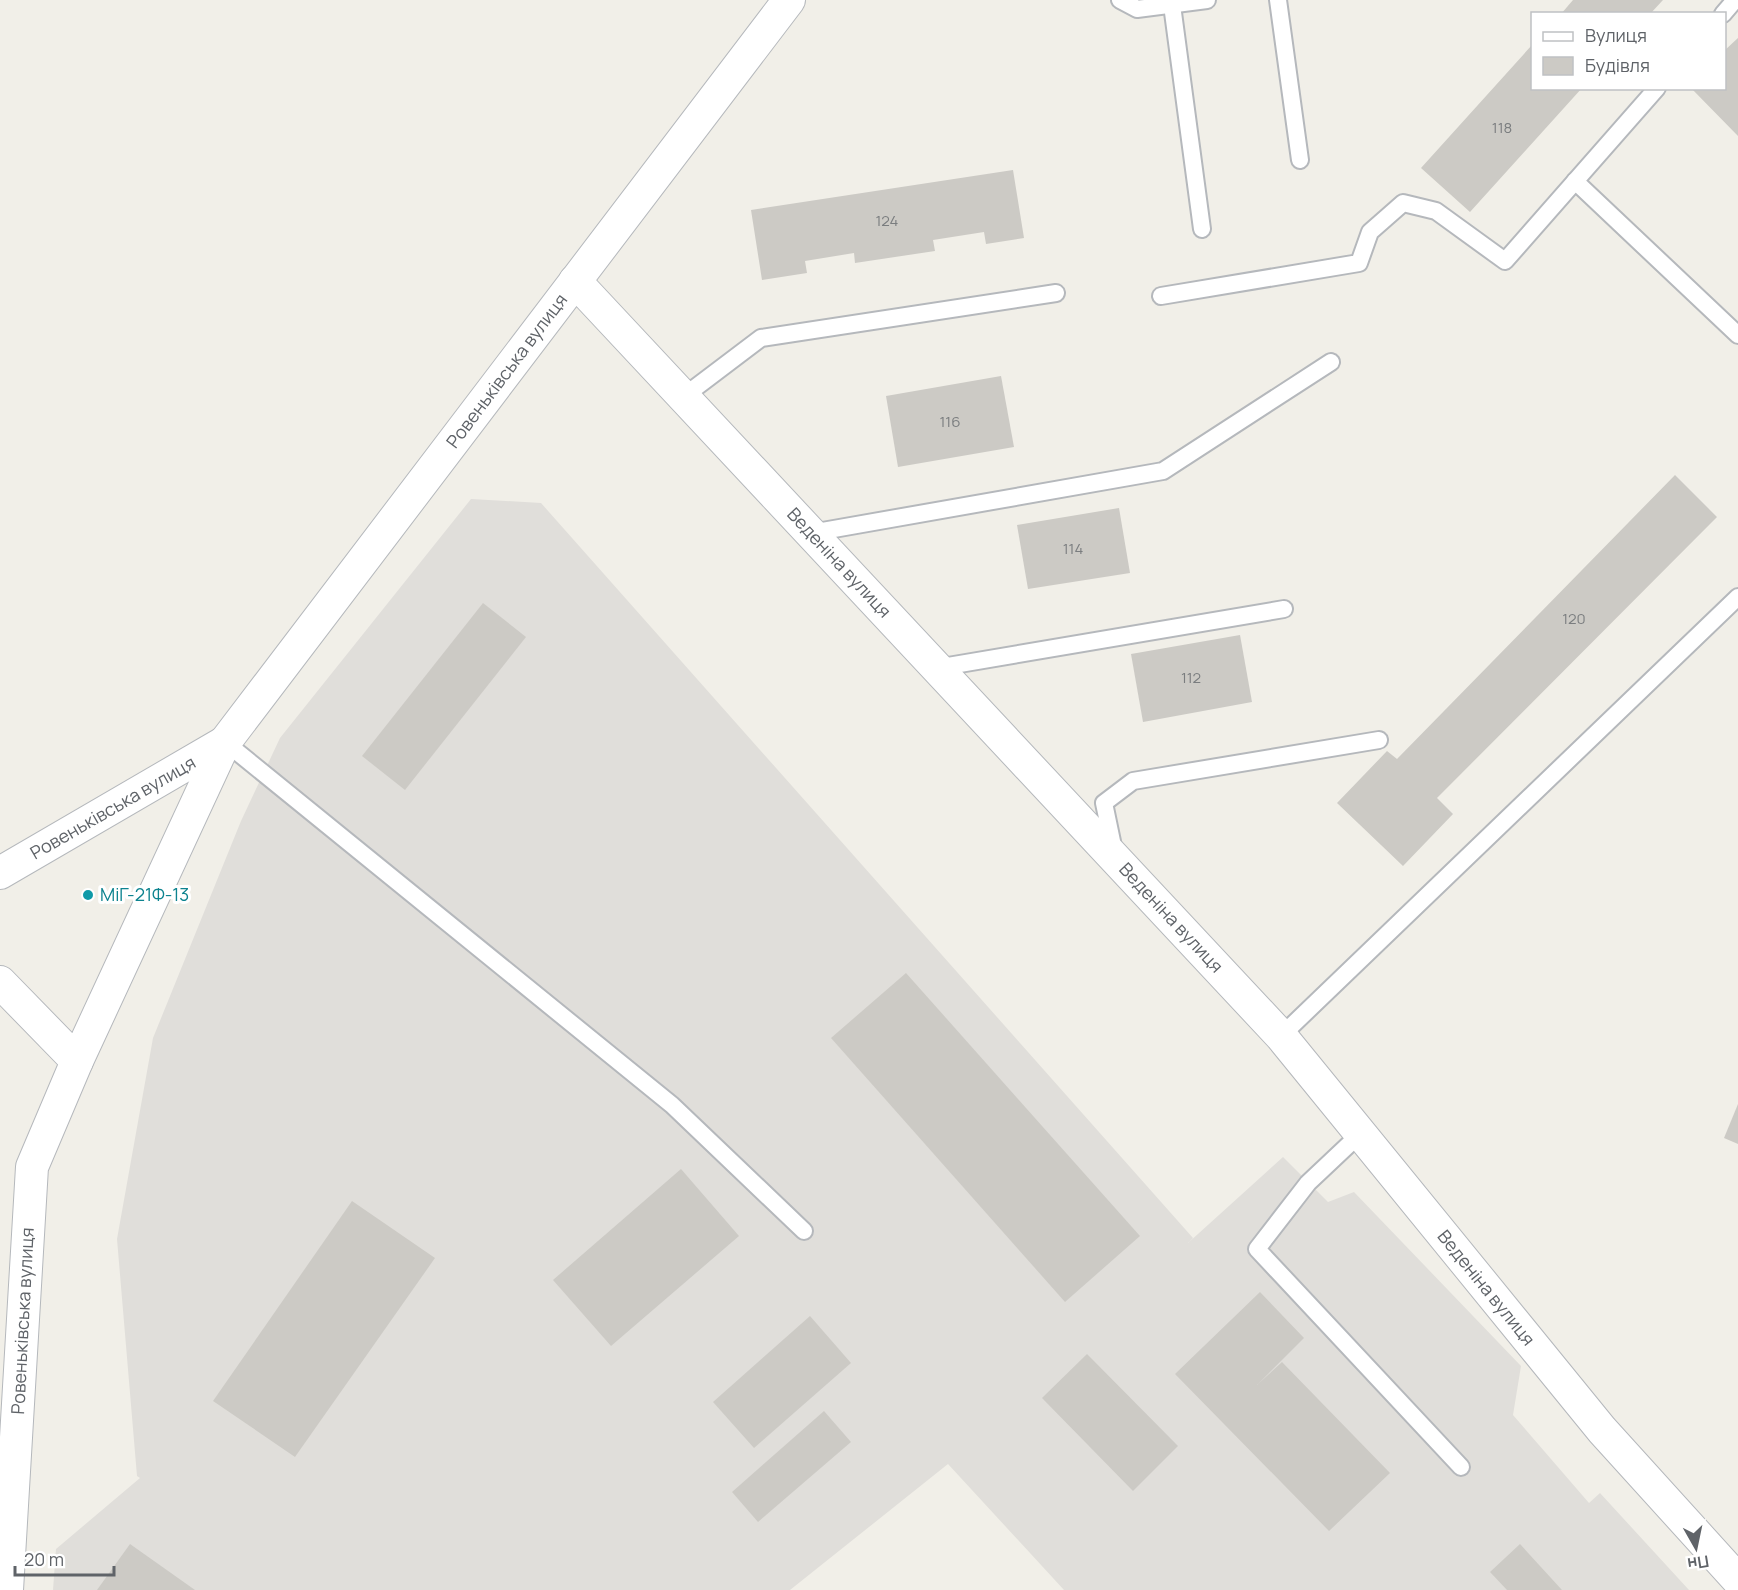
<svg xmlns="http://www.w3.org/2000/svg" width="1738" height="1590" font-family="Manrope,sans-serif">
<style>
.industrial{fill:#e0deda}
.building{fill:#cccac5}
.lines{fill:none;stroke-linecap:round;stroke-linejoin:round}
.lane-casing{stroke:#b5b8bc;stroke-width:20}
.street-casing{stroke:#b5b8bc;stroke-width:34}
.lane{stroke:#fff;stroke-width:16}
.street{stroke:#fff;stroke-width:32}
.culture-dot{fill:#0f9aa8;stroke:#fff;stroke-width:2}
.labels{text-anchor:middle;stroke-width:6;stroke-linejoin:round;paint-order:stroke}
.number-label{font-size:15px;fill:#7a7d7f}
.street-label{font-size:18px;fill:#5f6368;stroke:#fff}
.culture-label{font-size:18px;fill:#0d838f;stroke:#fff;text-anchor:start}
</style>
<rect width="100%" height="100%" fill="#f1efe8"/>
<!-- industrial -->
<polygon class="industrial" points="471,499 541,503 1193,1238 1188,1243 1283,1157 1328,1202 1354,1192 1521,1366 1513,1415 1589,1503 1600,1493 1689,1590 1064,1590 948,1464 790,1590 53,1590 56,1549 140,1478 137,1476 117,1239 153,1038 241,821 280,738"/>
<!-- building -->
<g class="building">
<polygon points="1573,0 1663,0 1650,14 1561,14"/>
<polygon points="1738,38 1738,136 1691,88 1724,88 1724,51"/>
<polygon points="1532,45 1532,88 1582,88 1470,212 1421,168"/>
<polygon points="1013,170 1024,238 986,244 984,232 933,240 935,251 855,263 854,253 805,261 807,273 762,280 751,210"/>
<polygon points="1001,376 1014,447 898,467 886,396"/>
<polygon points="1675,475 1717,517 1437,798 1453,814 1403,866 1337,803 1387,751 1397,759"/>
<polygon points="1119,508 1130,573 1028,589 1017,525"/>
<polygon points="483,603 526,637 405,790 362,756"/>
<polygon points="1240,635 1252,702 1143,722 1131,654"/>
<polygon points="906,973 1140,1236 1065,1302 831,1038"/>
<polygon points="1738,1104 1738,1144 1724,1138"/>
<polygon points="681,1169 739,1236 611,1346 553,1280"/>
<polygon points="352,1201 435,1258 295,1457 213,1401"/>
<polygon points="1260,1292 1304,1338 1257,1385 1282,1362 1390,1473 1329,1531 1175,1374"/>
<polygon points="810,1316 851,1363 754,1448 713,1402"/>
<polygon points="1087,1354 1178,1446 1133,1491 1042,1398"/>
<polygon points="824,1411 851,1442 758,1522 732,1492"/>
<polygon points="130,1544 195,1590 97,1590"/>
<polygon points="1520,1544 1562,1590 1507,1590 1490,1572"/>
</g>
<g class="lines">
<!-- lane casing -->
<g class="lane-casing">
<g id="lane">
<polyline points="1120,0 1137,9 1207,0"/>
<polyline points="1278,0 1300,160"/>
<polyline points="1172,5 1202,229"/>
<polyline points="1723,14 1735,0"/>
<polyline points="1575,181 1738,335"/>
<polyline points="1161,296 1359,263 1370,232 1403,203 1436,211 1505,261 1657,88"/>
<polyline points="683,397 761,338 1056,293"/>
<polyline points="811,533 1163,471 1331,362"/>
<polyline points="936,668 1284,609"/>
<polyline points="225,742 672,1105 804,1231"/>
<polyline points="1114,851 1104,803 1133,781 1379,740"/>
<polyline points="1281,1036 1738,597"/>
<polyline points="1360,1134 1308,1183 1257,1249 1461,1467"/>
</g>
</g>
<!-- street casing -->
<g class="street-casing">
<g id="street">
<polyline points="575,281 1281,1036 1602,1430 1738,1580"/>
<polyline points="0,873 225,742"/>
<polyline points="0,982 77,1061 225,742 789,0"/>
<polyline points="7,1590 32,1167 77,1061"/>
</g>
</g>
<!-- lane -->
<use href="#lane" class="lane"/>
<!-- street -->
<use href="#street" class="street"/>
</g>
<!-- markers -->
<circle class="culture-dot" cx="88" cy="895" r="6"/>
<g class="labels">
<!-- number labels -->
<g class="number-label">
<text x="1502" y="133">118</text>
<text x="887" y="226">124</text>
<text x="950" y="427">116</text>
<text x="1073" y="554">114</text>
<text x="1574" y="624">120</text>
<text x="1191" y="683">112</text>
</g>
<!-- street labels -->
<g class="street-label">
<text transform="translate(507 371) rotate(-53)" y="6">Ровеньківська вулиця</text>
<text transform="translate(839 563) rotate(47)" y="6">Веденіна вулиця</text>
<text transform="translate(113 808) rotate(-30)" y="6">Ровеньківська вулиця</text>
<text transform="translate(1171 918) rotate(47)" y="6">Веденіна вулиця</text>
<text transform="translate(1486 1288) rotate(51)" y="6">Веденіна вулиця</text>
<text transform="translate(23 1321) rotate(-87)" y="6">Ровеньківська вулиця</text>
</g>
<!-- culture labels -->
<g class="culture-label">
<text x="100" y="901">МіГ-21Ф-13</text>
</g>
</g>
<!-- legend -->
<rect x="1531" y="12" width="195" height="78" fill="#ffffff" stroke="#bfc1c3" stroke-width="1.5"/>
<rect x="1543" y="32" width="30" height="9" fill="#ffffff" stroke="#bfc1c3" stroke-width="1.5"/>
<text x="1585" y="42" font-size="18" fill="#5f6368">Вулиця</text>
<rect x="1543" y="57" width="30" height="18" fill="#cccac5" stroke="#bfc1c3" stroke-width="1.5"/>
<text x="1585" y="72" font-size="18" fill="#5f6368">Будівля</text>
<!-- north arrow -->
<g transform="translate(1696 1548) rotate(171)" stroke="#ffffff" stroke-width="4.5" paint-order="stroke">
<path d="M0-4.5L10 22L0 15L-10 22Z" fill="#5f6368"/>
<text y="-9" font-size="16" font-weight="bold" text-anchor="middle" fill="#5f6368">Пн</text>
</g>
<!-- scale -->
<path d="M15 1566v9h99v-9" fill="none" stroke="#5f6368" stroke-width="3"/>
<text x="24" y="1566" font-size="18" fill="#5f6368" stroke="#ffffff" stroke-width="4.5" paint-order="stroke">20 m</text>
</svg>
